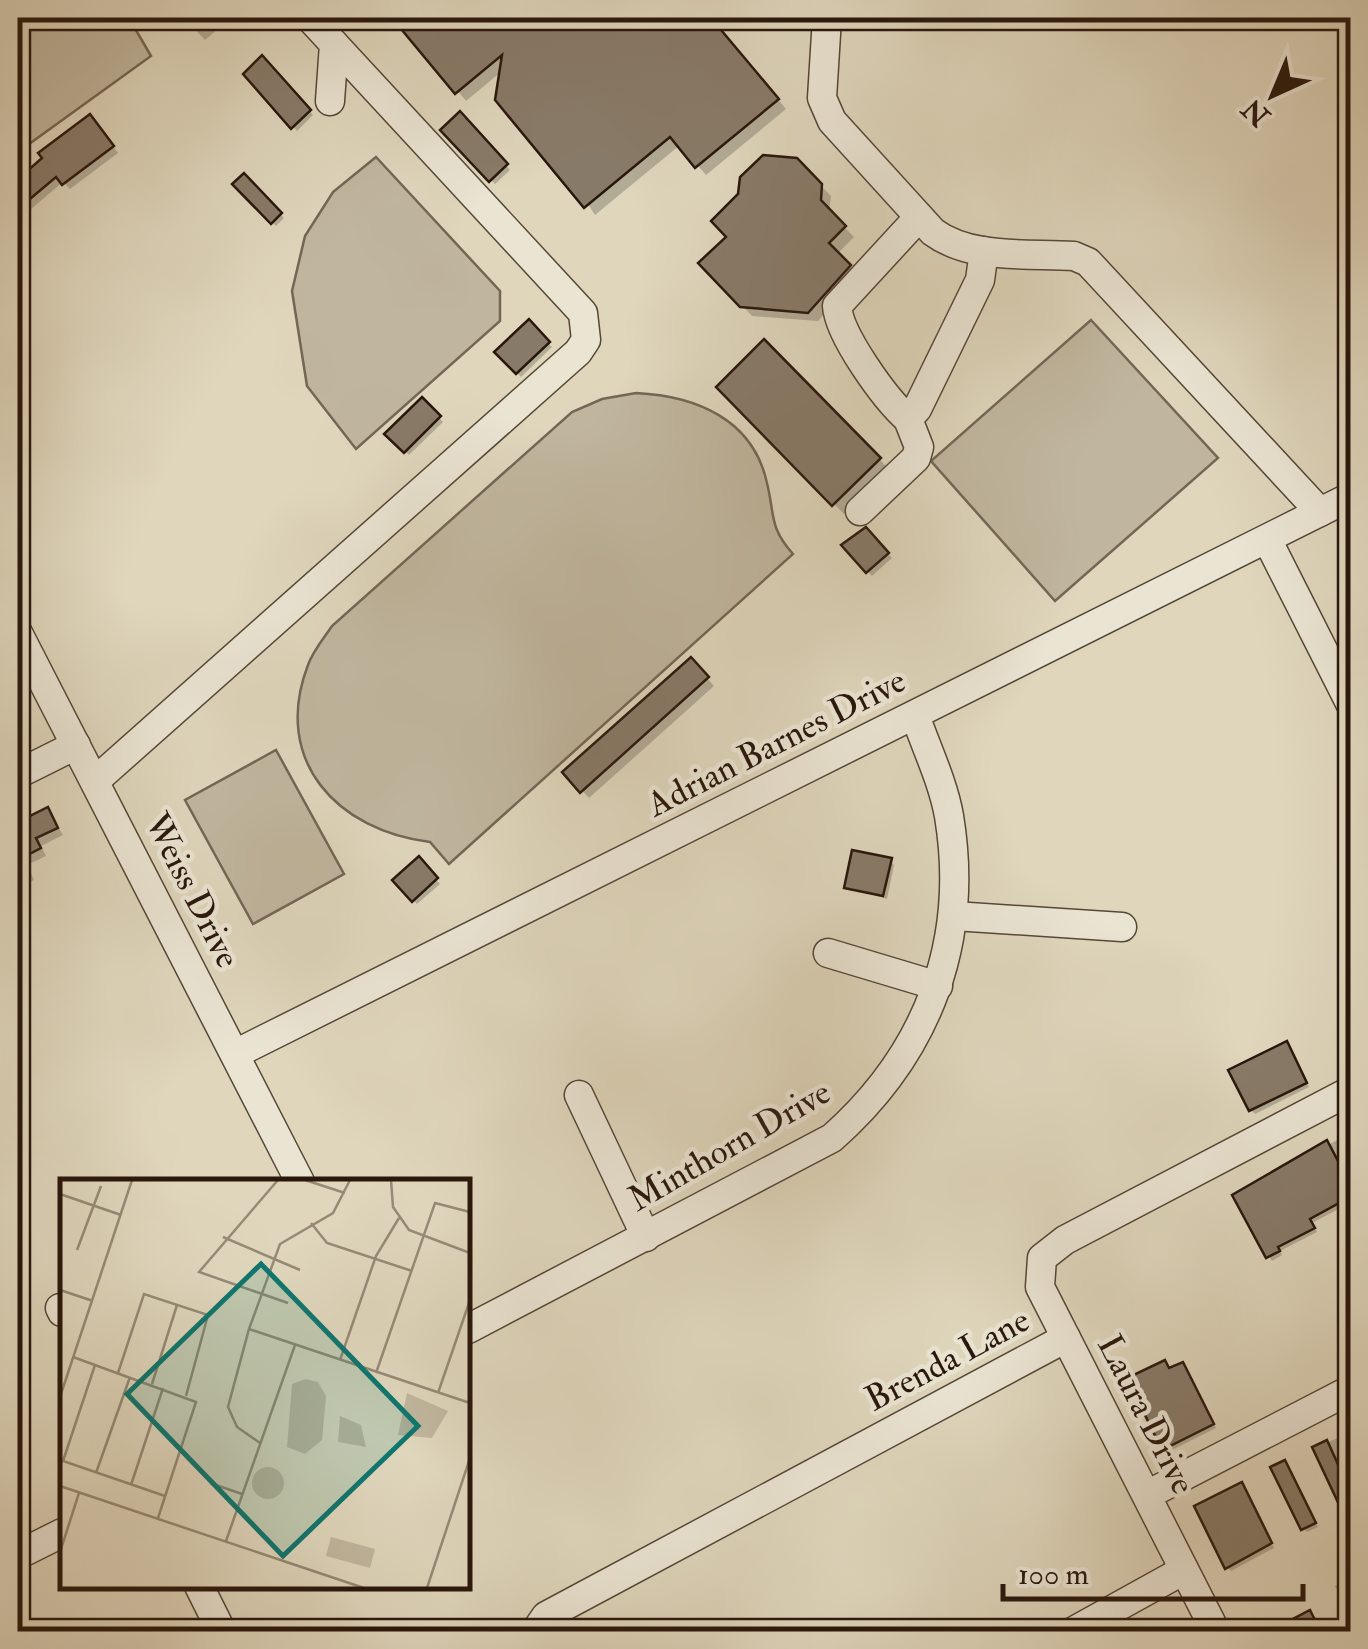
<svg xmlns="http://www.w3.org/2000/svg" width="1368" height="1649" font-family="'IM FELL Double Pica',serif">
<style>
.green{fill:#c0b69e;stroke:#746655;stroke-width:2.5}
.shadow{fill:#0003}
.building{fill:#887a68;stroke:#29170c;stroke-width:2.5}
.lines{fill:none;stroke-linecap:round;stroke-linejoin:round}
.minor-casing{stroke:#564738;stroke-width:31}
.minor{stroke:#eae4d3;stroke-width:28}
.labels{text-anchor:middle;stroke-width:9;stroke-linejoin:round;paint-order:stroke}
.street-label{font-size:35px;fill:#29170c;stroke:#eae4d3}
.inset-road{fill:none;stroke:#968a76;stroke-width:2.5}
.view{fill:#0f766e;fill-opacity:0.15;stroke:#0f766e;stroke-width:5}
.inset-edge{fill:none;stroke:#29170c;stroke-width:5}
</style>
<rect width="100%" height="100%" fill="#dfd6bc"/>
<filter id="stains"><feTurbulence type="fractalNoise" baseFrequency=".002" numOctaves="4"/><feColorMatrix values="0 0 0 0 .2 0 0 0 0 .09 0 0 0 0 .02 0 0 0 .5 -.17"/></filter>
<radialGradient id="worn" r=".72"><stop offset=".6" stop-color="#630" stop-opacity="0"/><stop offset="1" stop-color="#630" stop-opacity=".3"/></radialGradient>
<!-- green -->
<g class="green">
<polygon points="18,18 129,18 151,56 18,152"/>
<polygon points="376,157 500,291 500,321 356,449 307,386 292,291 305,236 333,192"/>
<polygon points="1091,320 1218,458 1055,601 931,461"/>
<path d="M636,393C696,396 753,419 767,483C775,516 769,527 793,554L449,864L430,842C338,831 271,761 308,665C313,651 324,638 332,626L572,412L602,399Z"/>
<polygon points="276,750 344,874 253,924 185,800"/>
</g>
<!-- shadow -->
<g class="shadow">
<polygon points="184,18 231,18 205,40"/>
<polygon points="399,18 710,18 786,109 706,175 680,145 595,215 502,71 466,101"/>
<polygon points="262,59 313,115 297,131 246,74"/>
<polygon points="460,115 510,170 495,184 443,130"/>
<polygon points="96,123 118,153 70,189 63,182 18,220 18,182"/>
<polygon points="796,160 831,196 829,212 854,237 837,254 858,276 818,321 752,316 702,264"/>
<polygon points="243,177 284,218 276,226 236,184"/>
<polygon points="529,323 552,347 521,377 498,352"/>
<polygon points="764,343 889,469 844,514 719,387"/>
<polygon points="422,400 443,422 409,455 388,434"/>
<polygon points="866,530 892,558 872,576 845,545"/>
<polygon points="691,661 714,686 589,798 565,772"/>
<polygon points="47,810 63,835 41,846 46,856 27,865 34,880 18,888 18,824"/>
<polygon points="419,860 440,884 417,904 396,881"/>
<polygon points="890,861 894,865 887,899 847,887"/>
<polygon points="1290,1048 1309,1087 1255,1114 1251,1110"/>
<polygon points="1350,1133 1350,1203 1312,1223 1317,1232 1280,1251 1282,1255 1272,1261 1235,1196"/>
<polygon points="1183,1365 1216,1428 1168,1452 1164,1448 1170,1371"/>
<polygon points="1350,1432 1350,1512 1349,1513 1316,1448"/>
<polygon points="1284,1463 1318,1527 1307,1532 1303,1528"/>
<polygon points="1241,1485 1274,1548 1231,1571 1227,1567"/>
<polygon points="1346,1581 1350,1587 1350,1615 1335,1586"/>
<polygon points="1309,1613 1321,1632 1252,1629 1270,1619 1278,1629"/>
</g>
<!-- building -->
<g class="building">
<polygon points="392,18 711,18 779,99 695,168 670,137 584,208 495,100 502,55 455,94"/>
<polygon points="262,55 311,110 291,129 243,74"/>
<polygon points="460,111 508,164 489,182 440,130"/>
<polygon points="90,114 114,146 62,185 56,177 18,209 18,179 42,158 38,153"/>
<polygon points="763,155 797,158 822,184 821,200 846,226 829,243 851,265 808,313 740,307 698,263 726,237 711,221 738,194 740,177"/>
<polygon points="244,173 282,213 271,224 232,184"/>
<polygon points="529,319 550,342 516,374 494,352"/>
<polygon points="764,339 881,458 832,506 716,387"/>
<polygon points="422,397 441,416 404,453 384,434"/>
<polygon points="866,527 889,553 866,573 841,545"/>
<polygon points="691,657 709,677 580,793 562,772"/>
<polygon points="48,807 58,828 36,838 41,848 18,860 18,822"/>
<polygon points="852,850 892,858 883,896 844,888"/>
<polygon points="419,856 438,878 412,902 392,880"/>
<polygon points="1287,1041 1307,1083 1249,1111 1228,1070"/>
<polygon points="1327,1140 1350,1184 1350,1197 1310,1219 1315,1228 1278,1247 1280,1251 1266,1258 1232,1195"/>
<polygon points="1165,1360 1169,1368 1183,1362 1214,1424 1162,1450 1127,1378"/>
<polygon points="1327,1440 1350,1491 1350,1528 1312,1447"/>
<polygon points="1285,1460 1316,1523 1301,1530 1270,1467"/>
<polygon points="1242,1482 1272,1543 1225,1569 1194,1506"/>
<polygon points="1310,1610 1321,1632 1268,1632"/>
</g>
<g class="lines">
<!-- minor casing -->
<g class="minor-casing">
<g id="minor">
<path d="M827,18L822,98L832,121L933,232C971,260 1028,253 1074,256L1088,262L1320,512"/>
<polyline points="330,101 334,44"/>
<path d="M919,217L837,306C839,335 885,399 908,419L917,409L980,280L984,251"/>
<polyline points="860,511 916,458 919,447 908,419"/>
<polyline points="1267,539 1350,703"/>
<polyline points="18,633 300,1182"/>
<polyline points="18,774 76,745"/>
<polyline points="95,781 578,352 586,340 583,313 310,18"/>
<polyline points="954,916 1122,927"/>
<polyline points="828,953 938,986"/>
<polyline points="235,1054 1350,497"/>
<polyline points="579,1095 646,1237"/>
<polyline points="60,1308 62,1312"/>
<path d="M468,1329L832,1138C927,1054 970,943 949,816C943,782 926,747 915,715"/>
<polyline points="1147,1495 1350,1390"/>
<polyline points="18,1555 62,1533"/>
<polyline points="199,1586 222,1632"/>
<polyline points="535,1632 546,1616 1066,1338"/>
<polyline points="1072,1632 1184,1570"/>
<polyline points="1216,1632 1040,1287 1042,1258 1065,1240 1350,1091"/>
</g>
</g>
<!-- minor -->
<use href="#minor" class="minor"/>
</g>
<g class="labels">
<!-- street labels -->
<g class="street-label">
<text transform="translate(776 742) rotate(-27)" y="12">Adrian Barnes Drive</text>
<text transform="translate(193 890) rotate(63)" y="12">Weiss Drive</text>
<text transform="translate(729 1145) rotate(-30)" y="12">Minthorn Drive</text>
<text transform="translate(947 1359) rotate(-28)" y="12">Brenda Lane</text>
<text transform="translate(1147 1414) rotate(63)" y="12">Laura Drive</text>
</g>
</g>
<!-- overview -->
<g transform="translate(60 1179)">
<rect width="410" height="410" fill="#dfd6bc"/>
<path d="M246,200L258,203L266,217L262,261L245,275L227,268L232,205ZM347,214L388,232L372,259L338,256ZM280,237L301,246L306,268L278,263ZM192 304a16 16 0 1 1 32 0a16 16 0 1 1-32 0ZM271,358L315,370L310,389L266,377Z" fill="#c0b69e"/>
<path class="inset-road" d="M218,1L139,93L228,124M245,1L285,14M331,1L333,28L349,51L410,74M0,15L61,36M251,44L267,64L352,92M163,58L240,91M17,71L41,7M0,111L33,122M189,150L410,224M13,178L136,223L98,339M280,181L316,77L339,39M35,186L3,282L105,317M58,194L84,115L148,136L126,217M316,194L375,24L410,33M92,205L117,126M378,214L410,121M0,218L72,1M200,264L177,248L168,228L189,150L220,65L273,34L290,1M36,294L70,198M150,304L182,315M71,306L103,209M0,307L304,409M166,362L235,166M0,373L19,314M367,409L410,279"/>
<path class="view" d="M201,85L358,247L223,377L67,215Z"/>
<rect width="410" height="410" class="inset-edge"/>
</g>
<!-- margin -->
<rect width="1368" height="1649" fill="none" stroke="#dfd6bc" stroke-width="60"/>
<rect x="20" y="20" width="1328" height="1609" fill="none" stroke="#29170c" stroke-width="5"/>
<rect x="30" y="30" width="1308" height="1589" fill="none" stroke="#29170c" stroke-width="2.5"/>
<!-- north arrow -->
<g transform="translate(1273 95) rotate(224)" stroke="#eae4d3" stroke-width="8" paint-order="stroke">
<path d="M0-8L18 38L0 25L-18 38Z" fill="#29170c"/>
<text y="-15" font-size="28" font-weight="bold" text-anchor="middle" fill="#29170c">N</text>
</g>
<!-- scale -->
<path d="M1003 1584v15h300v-15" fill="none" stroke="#29170c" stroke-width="5"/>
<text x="1018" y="1584" font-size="30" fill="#29170c" stroke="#eae4d3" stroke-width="8" paint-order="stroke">100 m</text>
<rect width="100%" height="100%" filter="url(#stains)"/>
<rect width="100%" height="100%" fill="url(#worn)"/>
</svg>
